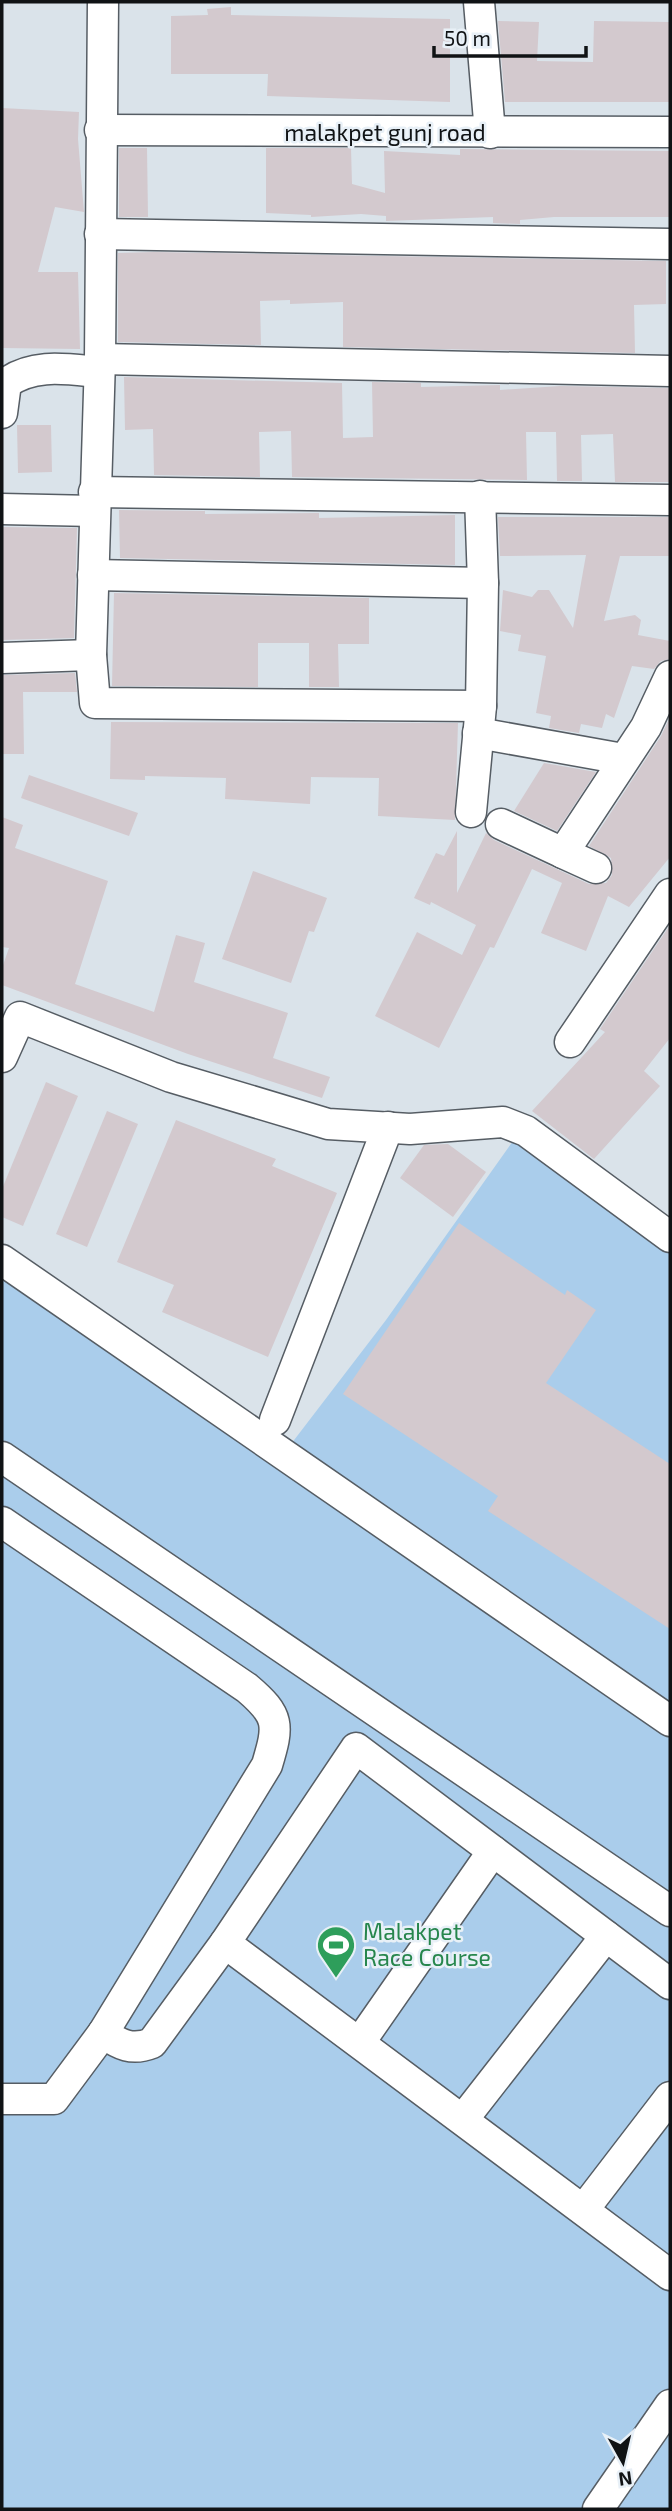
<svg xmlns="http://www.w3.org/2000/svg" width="672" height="2511" font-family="'Exo 2',sans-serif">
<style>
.green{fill:#aacdeb}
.building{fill:#d3c9ce}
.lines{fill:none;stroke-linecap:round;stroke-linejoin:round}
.minor-casing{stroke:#565d64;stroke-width:33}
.minor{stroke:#fff;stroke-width:30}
.labels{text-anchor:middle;stroke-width:5;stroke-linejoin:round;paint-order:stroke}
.street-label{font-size:23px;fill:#101315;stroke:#e8f0f7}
.leisure-label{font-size:23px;fill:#27864d;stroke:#e8f0f7;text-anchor:start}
</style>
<rect width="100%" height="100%" fill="#dae3ea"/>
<!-- green -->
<polygon class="green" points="513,1141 571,1171 670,1253 670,2509 2,2509 2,1243 288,1448 386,1320"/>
<!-- building -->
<g class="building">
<polygon points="231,7 231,15 450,19 450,102 267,96 268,74 171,74 171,16 208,15 207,9"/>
<polygon points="498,21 539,22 537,61 593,62 594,21 670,22 670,102 505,102"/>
<polygon points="2,108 79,112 78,139 84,212 55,207 38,272 78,272 80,349 2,348"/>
<polygon points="119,148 147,148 148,217 119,217"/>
<polygon points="266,148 351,148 352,184 385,193 384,151 460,155 460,149 670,151 670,217 554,217 520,220 520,224 493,223 493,217 386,221 386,216 361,214 311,217 311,215 266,213"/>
<polygon points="154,252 666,261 666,304 634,305 635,353 343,347 343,302 290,304 290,300 260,301 261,345 118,342 118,253"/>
<polygon points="124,377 342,383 343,438 373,437 372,382 421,383 421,387 500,385 500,390 560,386 670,388 670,482 615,482 613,434 581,435 582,481 557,481 556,432 526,432 527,480 292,477 291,431 259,432 260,477 154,475 153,429 125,430"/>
<polygon points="17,425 51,425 52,472 18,473"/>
<polygon points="119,510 205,511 205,514 319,513 319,518 455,515 455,565 120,558"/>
<polygon points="498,517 670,517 670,556 620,556 604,621 635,615 641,620 638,635 670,641 670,659 661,661 654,669 632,666 614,718 606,714 602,728 581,724 579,733 549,728 551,716 536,713 546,656 518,651 521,635 500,631 503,590 532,597 538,590 549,590 573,628 586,555 500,556"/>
<polygon points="2,527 77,528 74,638 2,640"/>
<polygon points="114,593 369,598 369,644 338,644 339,687 309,687 309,643 258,643 258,687 112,686"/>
<polygon points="75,673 77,692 23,692 24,754 2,754 2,675"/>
<polygon points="670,717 670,857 629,907 608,896 586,951 541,933 562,883 532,869 494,948 490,947 439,1048 375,1016 417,932 462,955 476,925 431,902 430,905 414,898 436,853 444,856 457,831 457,893 486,833 494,840 589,884 606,883 612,875 611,858 589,846 661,736"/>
<polygon points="111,722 458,723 455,820 378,816 379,778 311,777 310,804 225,799 226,778 145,776 145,780 110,779"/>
<polygon points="544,763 596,772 557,831 514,811"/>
<polygon points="29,775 138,813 129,836 21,798"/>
<polygon points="2,817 23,825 15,848 108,881 75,984 154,1012 176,935 205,943 194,982 288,1013 273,1058 330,1077 322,1098 188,1054 2,985 2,968 9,948 2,947"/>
<polygon points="253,871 327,898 314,932 309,931 291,983 222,959"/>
<polygon points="670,925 670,1038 644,1071 660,1086 594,1159 532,1111 605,1032 600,1029"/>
<polygon points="46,1082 78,1096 23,1226 2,1217 2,1189"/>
<polygon points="107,1111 138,1124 87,1247 56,1234"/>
<polygon points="176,1120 276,1159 272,1166 337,1193 268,1357 162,1312 174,1285 117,1262"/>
<polygon points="448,1144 486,1172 453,1217 400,1178 424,1145"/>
<polygon points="459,1223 565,1295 567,1290 596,1310 546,1383 670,1464 670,1629 488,1511 498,1496 343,1394"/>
</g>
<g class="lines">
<!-- minor casing -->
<g class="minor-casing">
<g id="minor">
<polyline points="103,2 100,359 91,655 95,703 481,706"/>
<polyline points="479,2 490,133"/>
<polyline points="100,130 670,132"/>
<polyline points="100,234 670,244"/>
<polyline points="100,359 670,371"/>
<path d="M2,413L6,383C34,363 66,369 99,372"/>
<polyline points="94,492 670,500"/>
<polyline points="2,509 94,511"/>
<polyline points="93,575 483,583"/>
<polyline points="2,658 91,655"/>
<polyline points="478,733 623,759"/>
<polyline points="471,812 481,706 483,583 480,496"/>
<polyline points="501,824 563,853 646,727 670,676"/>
<polyline points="563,853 596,868"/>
<polyline points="570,1042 670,894"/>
<polyline points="2,1057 20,1017 171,1077 328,1124 410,1129 503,1122 526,1131 670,1237"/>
<polyline points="2,1260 670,1721"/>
<polyline points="275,1420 388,1127"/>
<polyline points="2,1457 670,1911"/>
<path d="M2,1522L247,1688C280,1716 279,1725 267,1765L103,2033L54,2099H2"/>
<polyline points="670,1984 356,1748 225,1943 670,2275"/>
<path d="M103,2033C120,2045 132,2051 152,2043L225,1943"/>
<polyline points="360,2042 493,1851"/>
<polyline points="464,2118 606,1936"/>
<polyline points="584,2209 670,2097"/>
<polyline points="598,2509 670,2405"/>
</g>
</g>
<!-- minor -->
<use href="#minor" class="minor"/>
</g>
<!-- icons -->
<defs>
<g id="stadium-pin" transform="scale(2.0125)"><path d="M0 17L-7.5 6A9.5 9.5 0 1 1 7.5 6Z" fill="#2e9e5b" stroke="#e8f0f7"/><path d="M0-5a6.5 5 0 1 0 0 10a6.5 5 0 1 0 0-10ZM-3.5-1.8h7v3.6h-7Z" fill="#fff"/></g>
</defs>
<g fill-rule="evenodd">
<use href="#stadium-pin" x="336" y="1945"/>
</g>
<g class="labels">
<!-- street labels -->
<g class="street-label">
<text x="385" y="141">malakpet gunj road</text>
</g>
<!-- leisure labels -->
<g class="leisure-label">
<text x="363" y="1940">Malakpet<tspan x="363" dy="26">Race Course</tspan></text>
</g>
</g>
<!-- border -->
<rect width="672" height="2511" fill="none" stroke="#101315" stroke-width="7"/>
<!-- north arrow -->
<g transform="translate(623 2462) rotate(172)" stroke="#e8f0f7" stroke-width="5" paint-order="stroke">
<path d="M0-5L12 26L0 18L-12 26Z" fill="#101315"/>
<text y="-10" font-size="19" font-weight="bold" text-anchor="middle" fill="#101315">N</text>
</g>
<!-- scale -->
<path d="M434 46v10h152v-10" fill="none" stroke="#101315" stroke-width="3.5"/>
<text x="444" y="46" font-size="21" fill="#101315" stroke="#e8f0f7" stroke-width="5" paint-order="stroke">50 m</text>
</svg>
